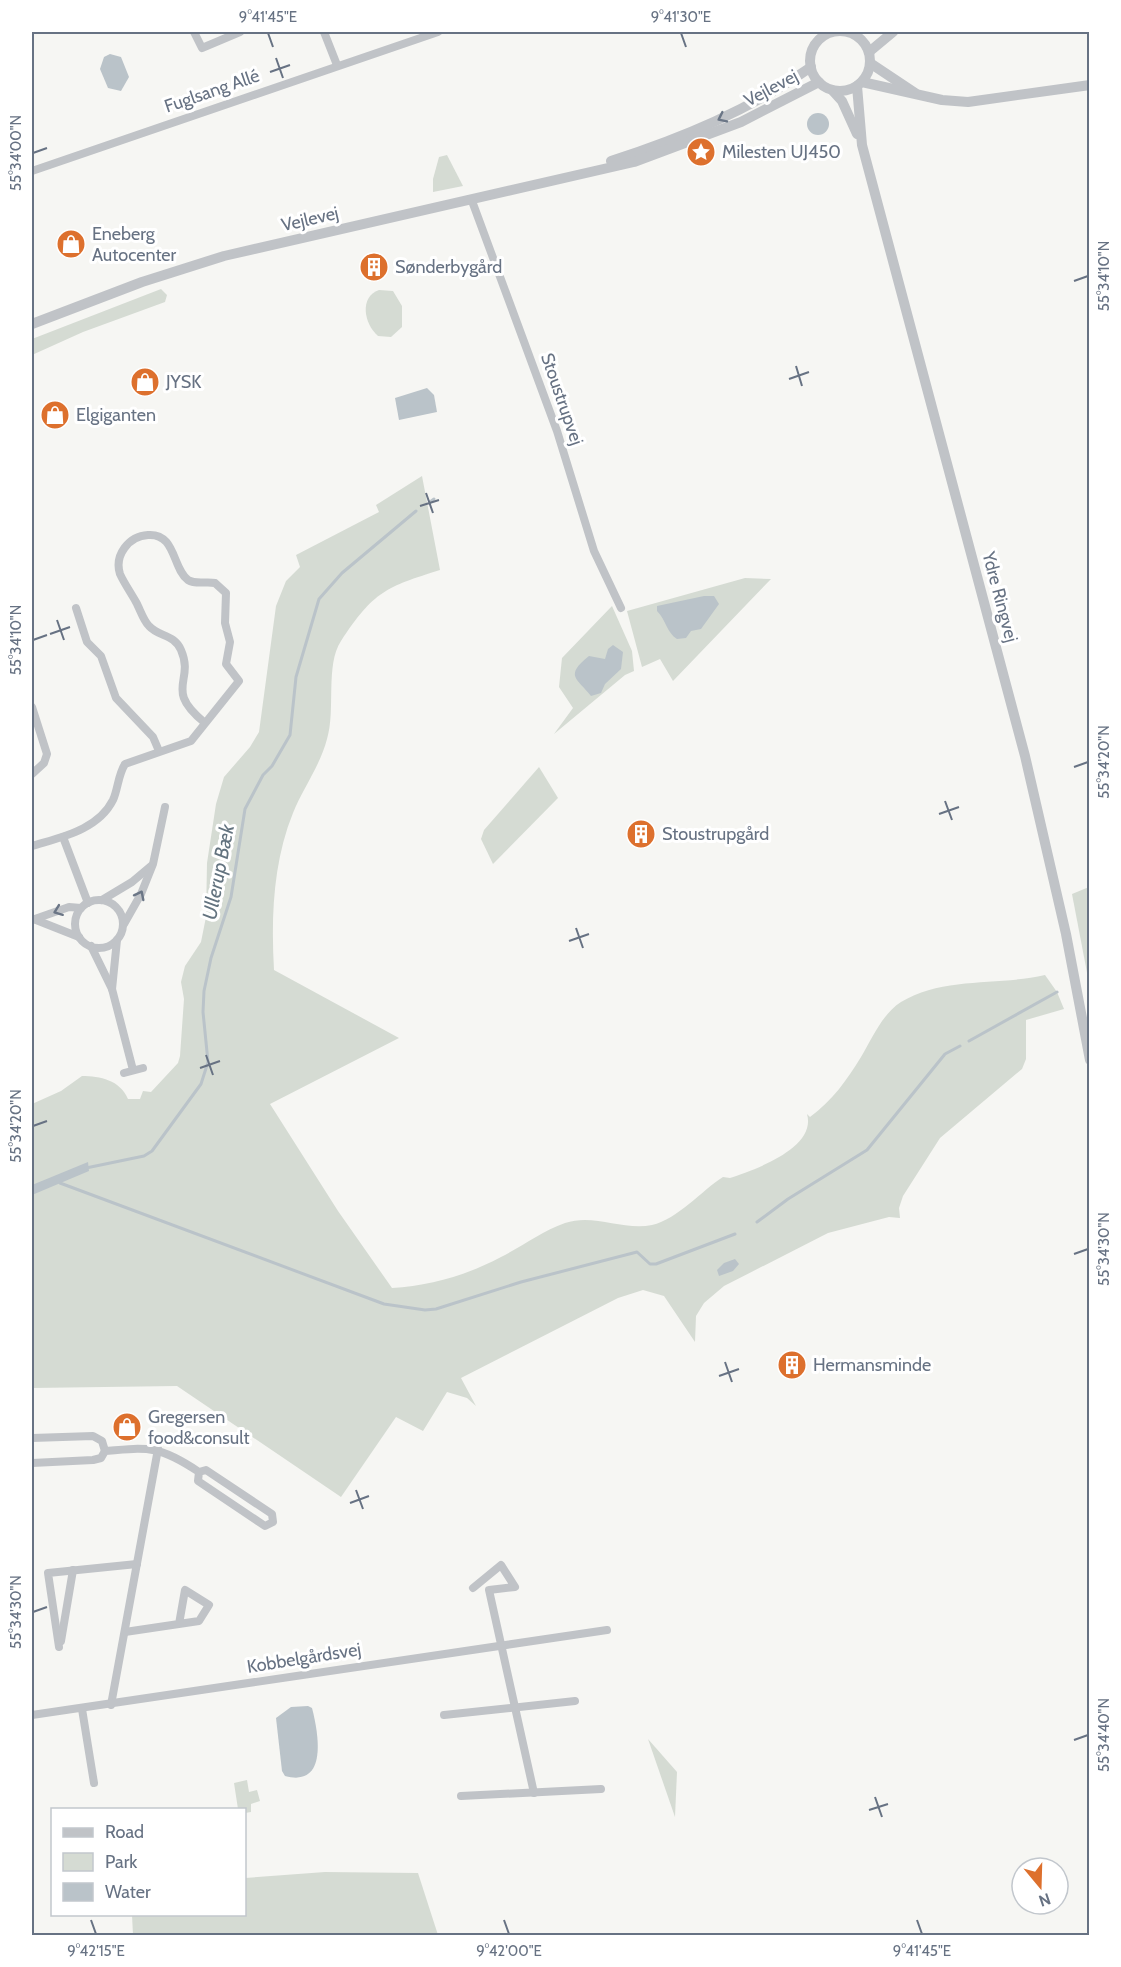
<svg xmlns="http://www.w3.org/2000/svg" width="1121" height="1967" font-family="Cabin,sans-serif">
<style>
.green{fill:#d5dbd3}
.water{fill:#bac3c9}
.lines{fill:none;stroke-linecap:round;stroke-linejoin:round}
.stream{stroke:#bac3c9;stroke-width:3}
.minor{stroke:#c0c3c7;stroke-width:8}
.tertiary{stroke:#c0c3c7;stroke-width:10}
.oneway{stroke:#6b7686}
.ticks{fill:none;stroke:#677283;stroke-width:2}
.labels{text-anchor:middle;stroke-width:6;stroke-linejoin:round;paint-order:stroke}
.street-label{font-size:18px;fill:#677283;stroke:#fff}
.poi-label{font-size:18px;fill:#677283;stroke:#fff;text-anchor:start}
.water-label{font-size:20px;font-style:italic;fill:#63737f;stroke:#fff}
.neatline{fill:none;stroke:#677283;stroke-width:2}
.ticks-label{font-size:15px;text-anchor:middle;fill:#677283}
</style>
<rect width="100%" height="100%" fill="#f6f6f3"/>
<!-- green -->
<g class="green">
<polygon points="447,155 463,186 433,192 433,179 439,157"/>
<polygon points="161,289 167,295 165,302 83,332 32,355 32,339"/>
<path d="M379,290L393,291L402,306V327L391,337L378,336C364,324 359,297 379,290Z"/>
<path d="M422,476L440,570C386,587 374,591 341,641C325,665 336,711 327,739C320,766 303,788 293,813C273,862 271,918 274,970L399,1038L270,1104L338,1211L392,1288C430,1286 467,1275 501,1257C523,1246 542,1231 565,1223C594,1213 623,1231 652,1225C678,1219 701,1191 723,1177L730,1178C754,1170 817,1148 807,1114L810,1117C832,1101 847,1080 861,1057C872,1039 882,1014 901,1002C944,976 999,986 1045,975L1057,992L1064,1009L1026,1020V1059L1022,1069L940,1138L903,1196L899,1208L900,1218L889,1217L828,1233L724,1286L704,1303L696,1316L695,1342L664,1296L643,1290L618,1298L461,1378L476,1406L467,1398L447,1392L423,1431L396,1417L341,1497L177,1386L32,1388V1104L61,1091L82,1076C100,1076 120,1080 128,1099H140L143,1091L151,1092L178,1063L180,1056L184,999L181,982L185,966L201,942L206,917L207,863L216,804L224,777L250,747L259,732L276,606L286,581L300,567L296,555L379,512L376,505Z"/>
<polygon points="745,578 771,579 673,681 660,659 642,667 627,611"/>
<polygon points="612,606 632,651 634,671 625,675 554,734 573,708 559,687 562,658"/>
<polygon points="539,767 558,798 493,864 481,839 484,830"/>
<polygon points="1089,887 1090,888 1089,983 1072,894"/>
<polygon points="648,1739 677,1772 675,1817"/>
<polygon points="247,1780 249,1792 257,1790 260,1801 251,1804 251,1812 245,1813 244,1810 238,1809 234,1783"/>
<polygon points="325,1872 418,1873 438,1935 133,1935 132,1915 244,1914 245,1878"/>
</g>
<!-- water -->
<g class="water">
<polygon points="110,54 121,57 129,77 121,91 108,88 100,69 104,57"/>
<circle cx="818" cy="124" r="11"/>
<polygon points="427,388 434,395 437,412 399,420 395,398"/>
<path d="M704,596H714L719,604L701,629L691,631L686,638L677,639C667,633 666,620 657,611V606Z"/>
<path d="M613,645L623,652L621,669L605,684L601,693L591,696C577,678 564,676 589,656L605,659L608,649Z"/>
<polygon points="88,1162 89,1171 32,1195 32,1185"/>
<polygon points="735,1259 739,1264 733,1271 719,1276 717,1270 724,1263"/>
<path d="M308,1706L312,1708C318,1731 329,1788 285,1776L282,1771L276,1718L291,1707Z"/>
</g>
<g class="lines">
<!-- stream -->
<g class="stream">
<polyline points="430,502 434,499"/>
<polyline points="969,1041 1057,992"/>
<polyline points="86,1168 144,1156 152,1151 201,1084 208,1062 203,1012 204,991 211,958 231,897 245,809 263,775 272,766 290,735 296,677 319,599 342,573 416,511"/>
<polyline points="60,1183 384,1304 425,1310 436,1309 521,1282 637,1252 650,1264 656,1264 735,1234"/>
<polyline points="757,1222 788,1199 867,1150 945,1054 960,1046"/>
</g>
<!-- minor -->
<g class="minor">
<polyline points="194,32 202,48 240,32"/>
<polyline points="324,32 337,65"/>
<polyline points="32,171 438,32"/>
<polyline points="472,201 557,431 594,551 621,608"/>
<polyline points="76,608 87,642 101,656 116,698 153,737 159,751"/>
<polyline points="32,707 47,754 44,763 32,774"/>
<polyline points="63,837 88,903"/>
<path d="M32,846C61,837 98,830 113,800C118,789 118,775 125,764L191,741L239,681L226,664L230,642L225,623L226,593L215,583C206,581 196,585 188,580C172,568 176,533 148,535C129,536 114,555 120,574C124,583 131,593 136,602C140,609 143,620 149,626C159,637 174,634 181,650C195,682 163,689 205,723"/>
<polyline points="102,900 132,882 151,866"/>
<circle cx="99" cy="924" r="24"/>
<polyline points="32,920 69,907 81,908"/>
<polyline points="36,920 79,937"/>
<polyline points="124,924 141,894 153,864 165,807"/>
<polyline points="91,946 112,989 133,1070"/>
<polyline points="112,989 117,940"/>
<polyline points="124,1073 143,1068"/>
<polyline points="32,1438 93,1436 102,1441 105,1451"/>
<path d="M32,1463L93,1460L101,1458L105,1451C150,1447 160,1446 199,1472L198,1481L265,1526L273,1522L272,1514L206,1470L199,1472"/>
<polyline points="473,1588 501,1565 515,1587 489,1590 534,1793"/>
<polyline points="125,1632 199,1621 209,1605 185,1590 179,1624"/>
<polyline points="61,1641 73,1570"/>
<polyline points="59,1647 48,1573 137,1564"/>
<polyline points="111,1705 158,1449"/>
<polyline points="82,1709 94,1783"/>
<polyline points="32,1715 607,1630"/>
<polyline points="444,1715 575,1701"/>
<polyline points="461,1796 601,1789"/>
</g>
<!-- tertiary -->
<g class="tertiary">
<circle cx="840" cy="61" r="30"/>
<polyline points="869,52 893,32"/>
<polyline points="870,63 915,93"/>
<polyline points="862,82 942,100 968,102 1090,85"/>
<polyline points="857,86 862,145 1025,756 1066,934 1090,1060"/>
<polyline points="832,90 842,101 857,134"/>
<path d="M611,161C682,138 750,110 811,67"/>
<polyline points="32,324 142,282 224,256 634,162 741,122 819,82"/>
</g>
</g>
<!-- one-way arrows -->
<defs><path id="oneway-chevron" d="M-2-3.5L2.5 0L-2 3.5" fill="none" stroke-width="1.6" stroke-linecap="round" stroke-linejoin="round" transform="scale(1.5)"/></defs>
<g class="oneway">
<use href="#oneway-chevron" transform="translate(722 118) rotate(154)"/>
<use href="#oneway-chevron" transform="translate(140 895) rotate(-63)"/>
<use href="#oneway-chevron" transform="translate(58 911) rotate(159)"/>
</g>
<!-- ticks -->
<path class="ticks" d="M268,33L273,47M681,33L686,47M276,58L283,78M270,72L290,65M33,153L47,148M1074,281L1088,276M796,366L802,386M789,379L809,372M426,493L433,513M420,506L439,500M57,620L64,640M50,634L70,627M33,640L47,635M1074,767L1088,762M945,801L952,820M939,814L959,807M576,928L583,948M569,941L589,934M206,1055L213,1075M200,1068L220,1061M33,1126L47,1121M1074,1254L1088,1249M725,1362L732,1382M719,1376L739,1369M356,1490L363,1509M350,1503L369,1496M33,1612L47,1607M1074,1740L1088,1735M875,1797L882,1817M869,1810L888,1804M91,1920L96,1934M504,1920L509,1934M917,1920L922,1934"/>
<!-- icons -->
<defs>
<g id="sight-disc" transform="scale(1.5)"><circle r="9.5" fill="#dd702d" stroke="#fff"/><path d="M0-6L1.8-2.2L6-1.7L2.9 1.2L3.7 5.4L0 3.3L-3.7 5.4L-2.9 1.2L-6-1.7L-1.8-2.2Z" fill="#fff"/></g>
<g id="shop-disc" transform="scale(1.5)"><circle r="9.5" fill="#dd702d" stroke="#fff"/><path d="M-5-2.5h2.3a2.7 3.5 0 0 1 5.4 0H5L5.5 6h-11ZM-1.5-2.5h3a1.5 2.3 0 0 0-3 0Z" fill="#fff"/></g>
<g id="building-disc" transform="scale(1.5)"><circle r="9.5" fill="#dd702d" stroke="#fff"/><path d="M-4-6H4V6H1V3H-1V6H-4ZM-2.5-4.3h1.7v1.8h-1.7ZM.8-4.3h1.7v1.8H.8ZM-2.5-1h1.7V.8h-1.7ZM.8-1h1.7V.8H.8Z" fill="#fff"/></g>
</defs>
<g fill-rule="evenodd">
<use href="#sight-disc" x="701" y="152"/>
<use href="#shop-disc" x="71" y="244"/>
<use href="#building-disc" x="374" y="267"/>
<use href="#shop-disc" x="145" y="382"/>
<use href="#shop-disc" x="55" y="415"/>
<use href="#building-disc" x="641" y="834"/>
<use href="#building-disc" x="792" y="1365"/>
<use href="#shop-disc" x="127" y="1427"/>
</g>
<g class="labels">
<!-- street labels -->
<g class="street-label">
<text transform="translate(771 88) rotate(-28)" y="6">Vejlevej</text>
<text transform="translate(212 91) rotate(-19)" y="6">Fuglsang Allé</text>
<text transform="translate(310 219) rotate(-13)" y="6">Vejlevej</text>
<text transform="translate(562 399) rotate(71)" y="6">Stoustrupvej</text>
<text transform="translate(1000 597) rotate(75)" y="6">Ydre Ringvej</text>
<text transform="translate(304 1658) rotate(-9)" y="6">Kobbelgårdsvej</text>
</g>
<!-- poi labels -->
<g class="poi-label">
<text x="722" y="158">Milesten UJ450</text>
<text x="92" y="240">Eneberg<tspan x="92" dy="21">Autocenter</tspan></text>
<text x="395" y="273">Sønderbygård</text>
<text x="166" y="388">JYSK</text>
<text x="76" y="421">Elgiganten</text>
<text x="662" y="840">Stoustrupgård</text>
<text x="813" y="1371">Hermansminde</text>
<text x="148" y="1423">Gregersen<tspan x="148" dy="21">food&amp;consult</tspan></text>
</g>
<!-- water labels -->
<g class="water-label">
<text transform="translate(218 872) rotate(-79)" y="7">Ullerup Bæk</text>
</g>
</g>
<!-- border -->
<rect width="1121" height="1967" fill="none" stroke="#ffffff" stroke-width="66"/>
<!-- legend -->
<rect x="51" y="1808" width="195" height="108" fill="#ffffff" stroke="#c2c7cd" stroke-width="1.5"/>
<rect x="63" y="1828" width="30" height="9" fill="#c0c3c7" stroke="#c2c7cd" stroke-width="1.5"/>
<text x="105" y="1838" font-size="18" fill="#677283">Road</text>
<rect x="63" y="1853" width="30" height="18" fill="#d5dbd3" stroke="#c2c7cd" stroke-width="1.5"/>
<text x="105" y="1868" font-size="18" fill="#677283">Park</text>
<rect x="63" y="1883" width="30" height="18" fill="#bac3c9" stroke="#c2c7cd" stroke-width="1.5"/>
<text x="105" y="1898" font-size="18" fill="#677283">Water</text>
<!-- north arrow -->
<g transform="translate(1040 1886) rotate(161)"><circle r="28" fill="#ffffff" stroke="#c2c7cd" stroke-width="1.5"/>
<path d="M0-4.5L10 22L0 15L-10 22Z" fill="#dd702d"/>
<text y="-9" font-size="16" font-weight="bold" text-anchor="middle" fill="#677283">N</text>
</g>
<rect x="33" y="33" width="1055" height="1901" class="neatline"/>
<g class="ticks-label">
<text x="268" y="22">9°41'45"E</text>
<text x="681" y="22">9°41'30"E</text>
<text transform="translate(16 153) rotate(-90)" y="5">55°34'00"N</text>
<text transform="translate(1104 276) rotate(-90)" y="5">55°34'10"N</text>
<text transform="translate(16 640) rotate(-90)" y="5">55°34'10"N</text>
<text transform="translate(1104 762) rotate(-90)" y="5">55°34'20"N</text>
<text transform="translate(16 1126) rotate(-90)" y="5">55°34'20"N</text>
<text transform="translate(1104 1249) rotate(-90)" y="5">55°34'30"N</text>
<text transform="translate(16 1612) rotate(-90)" y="5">55°34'30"N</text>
<text transform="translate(1104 1735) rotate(-90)" y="5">55°34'40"N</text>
<text x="96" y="1956">9°42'15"E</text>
<text x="509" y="1956">9°42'00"E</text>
<text x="922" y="1956">9°41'45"E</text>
</g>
</svg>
